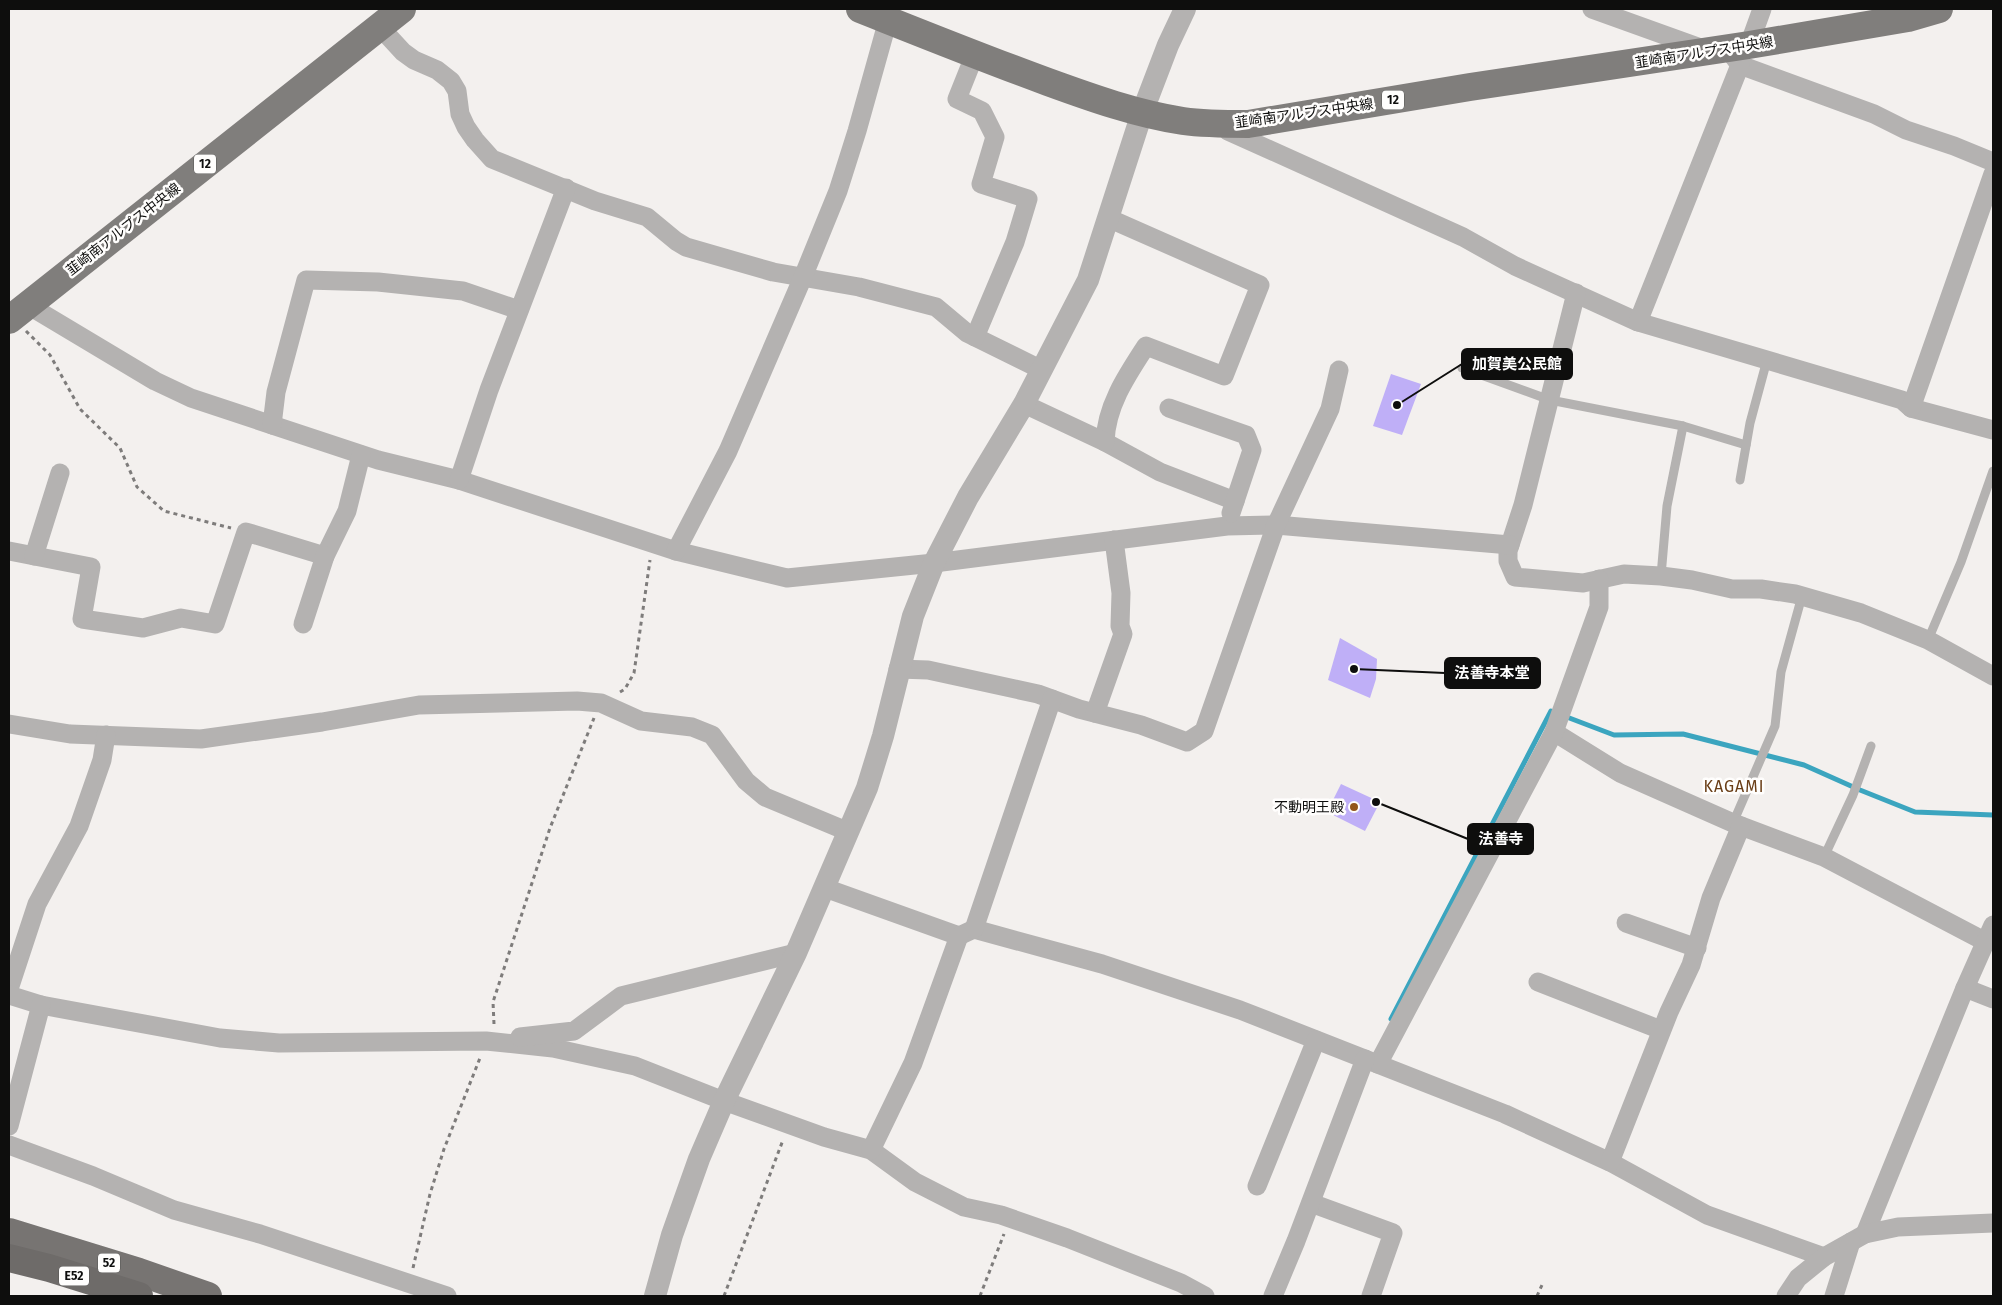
<svg xmlns="http://www.w3.org/2000/svg" width="2002" height="1305" font-family="'Fira Sans','Noto Sans JP',sans-serif">
<style>
.lines{fill:none;stroke-linecap:round;stroke-linejoin:round}
.stream{stroke:#3ba5bf;stroke-width:5}
.building{fill:#bfaff7}
.path{stroke:#7e7c7b;stroke-width:3;stroke-dasharray:4 4;stroke-linecap:butt}
.service{stroke:#b4b2b1;stroke-width:9}
.minor{stroke:#b4b2b1;stroke-width:19}
.tertiary{stroke:#b4b2b1;stroke-width:22}
.primary{stroke:#807e7c;stroke-width:28}
.trunk{stroke:#777472;stroke-width:28}
.motorway{stroke:#6e6b69;stroke-width:28}
.poi-dot{fill:#93551a;stroke:#fffefd;stroke-width:2}
.labels{text-anchor:middle;stroke-width:5;stroke-linejoin:round;paint-order:stroke}
.shield{fill:#fffefd;stroke:#565655;stroke-width:1}
.shield-label{font-size:12px;font-weight:bold;fill:#0e0e0d}
.street-label{font-size:14px;fill:#0e0e0d;stroke:#fffefd}
.poi-label{font-size:14px;fill:#0e0e0d;stroke:#fffefd;text-anchor:end}
.quarter-label{font-size:16px;letter-spacing:1px;fill:#6a3e17;stroke:#fffefd}
.leader{fill:none;stroke:#0e0e0d;stroke-width:2}
.callout-dot{fill:#0e0e0d;stroke:#fffefd;stroke-width:2}
.callout{fill:#0e0e0d;stroke:#0e0e0d;stroke-width:2}
.callout-label{font-size:15px;text-anchor:middle;font-weight:bold;fill:#fff}
</style>
<rect width="100%" height="100%" fill="#f3f0ee"/>
<g class="lines">
<!-- stream -->
<polyline class="stream" points="1391,1019 1551,711 1614,735 1683,734 1804,765 1860,790 1915,812 1993,815"/>
</g>
<!-- building -->
<g class="building">
<polygon points="1391,374 1421,384 1402,435 1373,426"/>
<polygon points="1340,638 1377,659 1376,679 1370,698 1328,680"/>
<polygon points="1341,784 1380,802 1365,831 1327,812"/>
</g>
<g class="lines">
<!-- path -->
<g class="path">
<polyline points="26,331 50,355 80,409 120,448 137,487 164,511 231,528"/>
<polyline points="620,692 625,689 634,673 650,560"/>
<polyline points="494,1024 493,1002 550,828 594,718"/>
<polyline points="413,1268 430,1194 444,1149 480,1058"/>
<polyline points="724,1296 783,1140"/>
<polyline points="980,1296 1004,1234"/>
<polyline points="1537,1296 1542,1285"/>
</g>
<!-- service -->
<g class="service">
<polyline points="1462,368 1550,400 1683,426 1746,445"/>
<polyline points="1740,480 1750,423 1767,360"/>
<polyline points="1661,576 1667,506 1683,426"/>
<polyline points="1928,640 1961,562 1993,471"/>
<polyline points="1733,823 1775,726 1781,672 1802,596"/>
<polyline points="1824,857 1853,795 1871,746"/>
</g>
<!-- minor -->
<g class="minor">
<polyline points="1592,9 1706,50"/>
<polyline points="379,26 403,52 414,60 437,70 451,81 457,91 460,114 466,127 475,140 492,159 595,201 647,217 676,241 686,247 773,272 859,287 936,307 967,333 1042,370"/>
<polyline points="1749,45 1762,9"/>
<polyline points="1728,49 1740,65 1874,114 1906,130 1954,146 1993,162"/>
<polyline points="1222,124 1228,131 1463,237 1515,266 1638,322 1902,400 1911,408 1993,430"/>
<path d="M1108,218L1260,285L1224,376L1146,346C1127,375 1106,406 1105,442L1160,472L1235,501"/>
<polyline points="1576,293 1523,505 1508,551 1508,561 1515,577 1583,583 1624,574 1661,576 1692,580 1732,589 1761,589 1795,594 1861,613 1928,640 1993,676"/>
<polyline points="28,305 155,381 191,398 378,460 459,480 676,551 787,578 934,563 1227,526 1276,525 1510,545"/>
<polyline points="1638,322 1740,65"/>
<polyline points="975,337 1015,242 1028,199 981,184 995,137 982,111 957,99 975,54"/>
<polyline points="1024,404 1105,442"/>
<polyline points="1169,408 1246,435 1252,450 1231,513"/>
<polyline points="1911,408 1993,174"/>
<polyline points="272,425 276,392 306,280 378,282 463,291 519,310"/>
<polyline points="459,480 489,390 566,188"/>
<polyline points="9,551 91,567 82,619 143,628 181,618 215,624 246,532 325,556 347,511 361,455"/>
<polyline points="676,551 728,451 803,277 838,191 857,131 888,20"/>
<polyline points="34,556 60,473"/>
<polyline points="303,624 325,556"/>
<polyline points="898,669 928,670 1038,694 1079,709 1141,725 1187,742 1204,731 1276,525 1330,409 1339,370"/>
<polyline points="1095,713 1123,634 1120,626 1121,593 1114,540"/>
<polyline points="9,724 70,734 201,739 322,722 419,705 577,701 601,703 641,721 692,727 712,735 746,781 765,797 849,832"/>
<polyline points="1554,732 1620,773 1733,823 1824,857 1986,942"/>
<polyline points="825,888 959,936 974,929 1102,964 1240,1010 1505,1114 1610,1162 1707,1215 1824,1257"/>
<polyline points="1626,923 1697,948"/>
<polyline points="974,929 1052,699"/>
<polyline points="1538,982 1661,1030"/>
<polyline points="1965,988 1993,999"/>
<polyline points="9,989 37,904 79,826 102,760 106,735"/>
<polyline points="9,995 41,1005 220,1038 279,1043 486,1041 553,1048 635,1066 724,1101 824,1137 871,1150 915,1182 964,1207 1001,1215 1067,1238 1181,1283 1205,1296"/>
<polyline points="520,1037 574,1031 621,996 796,953"/>
<polyline points="1378,1064 1554,732 1599,607 1599,579"/>
<polyline points="9,1126 41,1005"/>
<polyline points="9,1145 93,1176 174,1210 260,1234 447,1296"/>
<polyline points="871,1150 913,1063 959,936"/>
<polyline points="1610,1162 1669,1012 1691,965 1711,898 1741,826"/>
<polyline points="1257,1186 1316,1040"/>
<polyline points="1311,1203 1393,1233 1371,1296"/>
<polyline points="1865,1234 1965,988 1993,925"/>
<polyline points="1273,1296 1296,1241 1365,1059"/>
<polyline points="1786,1296 1798,1278 1824,1257 1865,1234 1898,1227 1993,1223"/>
<polyline points="1834,1296 1851,1242"/>
</g>
<!-- tertiary -->
<polyline class="tertiary" points="655,1296 672,1235 699,1159 724,1101 796,953 867,788 883,736 913,616 934,563 968,497 1024,404 1088,280 1142,113 1168,45 1185,9"/>
<!-- primary -->
<g class="primary">
<path d="M860,9C923,34 985,59 1048,82C1092,98 1137,114 1183,121C1205,124 1226,124 1248,124L1470,87L1749,45L1908,18L1939,9"/>
<polyline points="9,320 402,9"/>
</g>
<!-- trunk -->
<polyline class="trunk" points="9,1232 139,1272 208,1296"/>
<!-- motorway -->
<polyline class="motorway" points="9,1258 49,1268 139,1296"/>
</g>
<!-- markers -->
<circle class="poi-dot" cx="1354" cy="807" r="5"/>
<g class="labels">
<!-- shield labels -->
<g class="shield">
<rect x="1382" y="90.5" width="22" height="19" rx="4"/>
<rect x="194" y="154.5" width="22" height="19" rx="4"/>
<rect x="98" y="1253.5" width="22" height="19" rx="4"/>
<rect x="59" y="1266.5" width="30" height="19" rx="4"/>
</g>
<g class="shield-label">
<text x="1393" y="104">12</text>
<text x="205" y="168">12</text>
<text x="109" y="1267">52</text>
<text x="74" y="1280">E52</text>
</g>
<!-- street labels -->
<g class="street-label">
<text transform="translate(1704 52) rotate(-9)" y="5">韮崎南アルプス中央線</text>
<text transform="translate(1304 113) rotate(-8)" y="5">韮崎南アルプス中央線</text>
<text transform="translate(123 229) rotate(-38)" y="5">韮崎南アルプス中央線</text>
</g>
<!-- poi labels -->
<g class="poi-label">
<text x="1344" y="812">不動明王殿</text>
</g>
<!-- quarter labels -->
<g class="quarter-label">
<text x="1734" y="792">KAGAMI</text>
</g>
</g>
<!-- callouts -->
<path class="leader" d="M1397 405L1462 364M1354 669L1445 673M1376 802L1468 839"/>
<g class="callout-dot">
<circle cx="1397" cy="405" r="5"/>
<circle cx="1354" cy="669" r="5"/>
<circle cx="1376" cy="802" r="5"/>
</g>
<g class="callout">
<rect x="1462" y="349" width="110" height="30" rx="5"/>
<rect x="1445" y="658" width="95" height="30" rx="5"/>
<rect x="1468" y="824" width="65" height="30" rx="5"/>
</g>
<g class="callout-label">
<text x="1517" y="369">加賀美公民館</text>
<text x="1492" y="678">法善寺本堂</text>
<text x="1501" y="844">法善寺</text>
</g>
<!-- border -->
<rect width="2002" height="1305" fill="none" stroke="#0e0e0d" stroke-width="20"/>
</svg>
